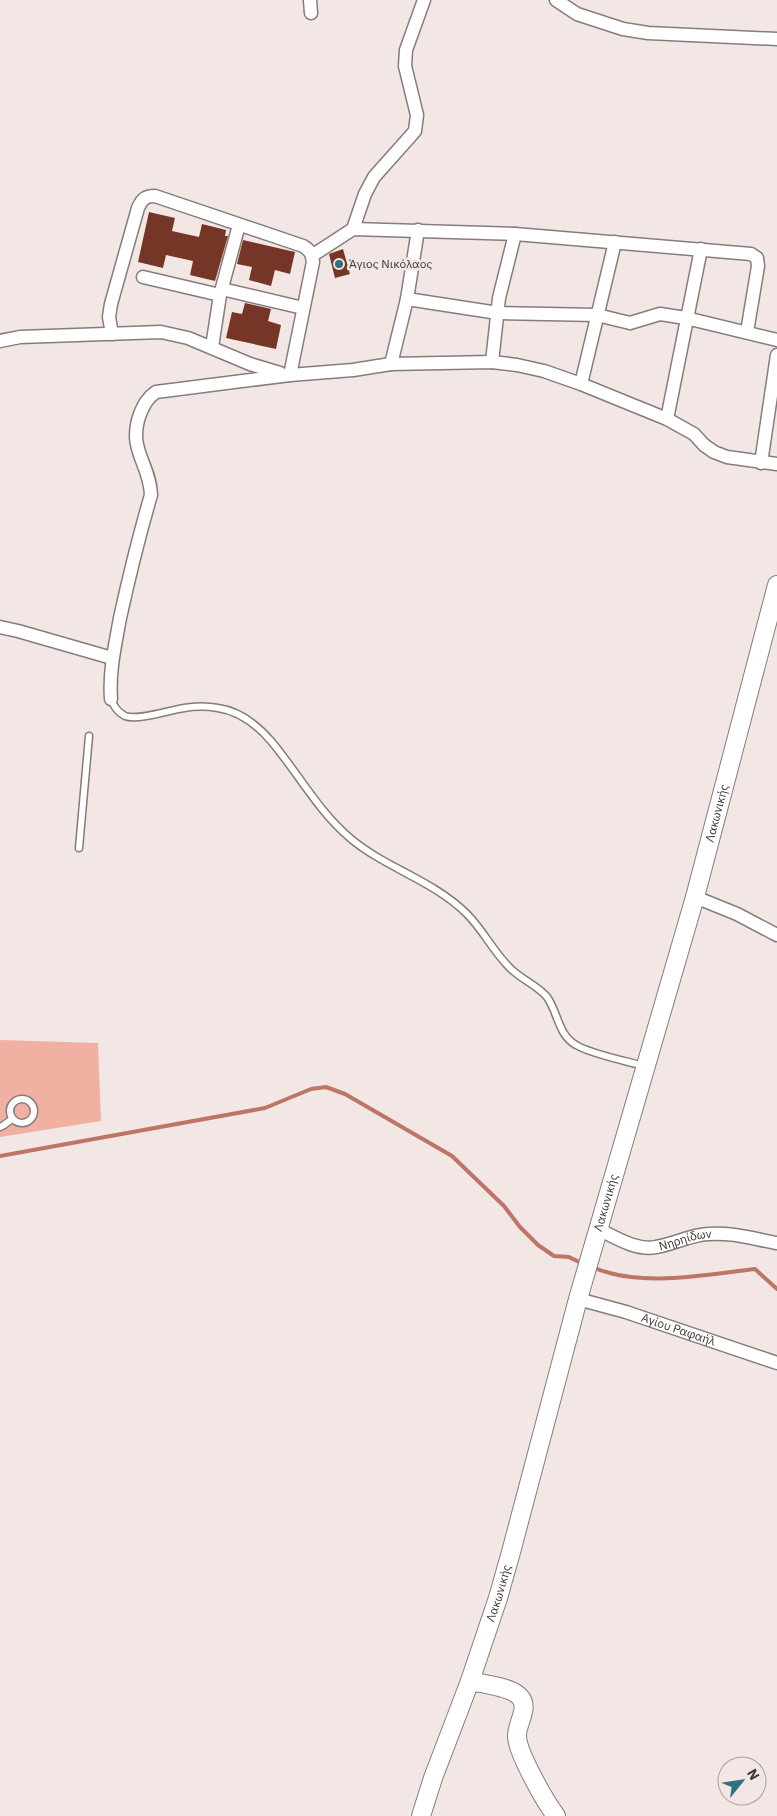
<svg xmlns="http://www.w3.org/2000/svg" width="777" height="1816" font-family="'IBM Plex Sans',sans-serif">
<style>
.green{fill:#f0b1a2}
.lines{fill:none;stroke-linecap:round;stroke-linejoin:round}
.stream{stroke:#bd7666;stroke-width:4}
.building{fill:#753527}
.lane-casing{stroke:#867c7a;stroke-width:9}
.street-casing{stroke:#867c7a;stroke-width:15}
.secondary-casing{stroke:#867c7a;stroke-width:20}
.lane{stroke:#fff;stroke-width:6}
.street{stroke:#fff;stroke-width:12}
.secondary{stroke:#fff;stroke-width:18}
.poi-dot{fill:#2e7381;stroke:#f2e7e4;stroke-width:2}
.labels{text-anchor:middle;stroke-width:5;stroke-linejoin:round;paint-order:stroke}
.poi-label{font-size:12px;fill:#3d3837;stroke:#f2e7e4;text-anchor:start}
.street-label{font-size:12px;fill:#3d3837;stroke:#f2e7e4}
</style>
<rect width="100%" height="100%" fill="#f2e7e4"/>
<!-- green -->
<polygon class="green" points="0,1040 98,1043 101,1121 0,1137"/>
<g class="lines">
<!-- stream -->
<g class="stream">
<polyline points="0,1156 265,1108 311,1089 326,1087 345,1094 452,1156 504,1206 520,1227 538,1245 554,1256 569,1257 583,1264"/>
<path d="M592,1267C641,1288 703,1275 755,1269L777,1289"/>
</g>
</g>
<!-- building -->
<g class="building">
<polygon points="149,212 175,218 172,231 199,237 202,224 226,230 225,236 228,236 215,281 190,275 193,261 166,255 163,268 138,262"/>
<polygon points="243,240 295,252 290,274 275,270 271,286 249,280 252,267 237,264"/>
<polygon points="343,249 350,274 335,278 329,254"/>
<polygon points="245,303 271,309 268,321 281,325 276,349 226,338 232,312 242,314"/>
</g>
<g class="lines">
<!-- lane casing -->
<g class="lane-casing">
<g id="lane">
<path d="M111,699C114,706 117,712 125,716C138,721 170,710 184,708C195,706 207,706 218,708C239,711 258,726 271,741C298,773 318,811 350,838C385,868 433,880 467,914C483,930 493,951 509,967C520,979 537,985 547,997C558,1012 558,1035 576,1045C591,1054 626,1061 644,1066"/>
<polyline points="79,848 89,736"/>
<circle cx="22" cy="1111" r="12"/>
<polyline points="0,1127 4,1125 12,1119"/>
</g>
</g>
<!-- street casing -->
<g class="street-casing">
<g id="street">
<polyline points="310,0 311,13"/>
<polyline points="556,0 577,14 623,29 648,33 777,39"/>
<polyline points="353,229 365,194 374,177 415,131 417,115 405,66 406,50 424,0"/>
<polyline points="313,255 353,229 515,234 751,254 757,258 758,266 747,332"/>
<polyline points="143,277 220,295"/>
<polyline points="222,289 303,308"/>
<polyline points="407,299 498,313 597,315 630,323 660,314 686,318 777,340"/>
<path d="M112,334L109,317L111,304L138,208C142,199 145,196 155,196L303,246C310,250 312,254 313,262L290,375"/>
<polyline points="0,341 20,337 161,332 188,338 250,364 280,373"/>
<polyline points="212,347 220,295 239,225"/>
<polyline points="492,362 499,298 515,234"/>
<polyline points="391,364 407,299 418,230"/>
<polyline points="581,384 615,242"/>
<polyline points="667,419 701,249"/>
<polyline points="761,463 777,355"/>
<polyline points="0,627 18,631 112,658"/>
<path d="M111,699C109,671 115,646 120,618C129,577 139,536 151,495C150,463 127,450 140,414C144,405 147,398 156,392L290,375L353,370L391,364L492,362L517,365L544,371L581,384L667,419L694,434L704,445L714,452L727,457L777,464"/>
<polyline points="695,897 737,914 777,935"/>
<path id="s1" d="M598,1229C615,1237 636,1251 656,1247C674,1244 690,1235 708,1234C732,1232 754,1239 777,1243"/>
<path id="s2" d="M578,1299L626,1312L777,1363"/>
</g>
</g>
<!-- secondary casing -->
<g class="secondary-casing">
<g id="secondary">
<path d="M470,1681C483,1684 512,1687 520,1697C530,1708 516,1724 517,1737C518,1754 545,1801 556,1816"/>
<path id="s3" d="M421,1816L433,1778L470,1681L498,1598L511,1552L578,1299L695,897L777,585"/>
</g>
</g>
<!-- lane -->
<use href="#lane" class="lane"/>
<!-- street -->
<use href="#street" class="street"/>
<!-- secondary -->
<use href="#secondary" class="secondary"/>
</g>
<!-- markers -->
<circle class="poi-dot" cx="339" cy="264" r="5"/>
<g class="labels">
<!-- poi labels -->
<g class="poi-label">
<text x="349" y="268">Άγιος Νικόλαος</text>
</g>
<!-- street labels -->
<g class="street-label">
<text dy="4" stroke="none"><textPath href="#s3" startOffset="1046">Λακωνικής</textPath></text>
<text dy="4" stroke="none"><textPath href="#s3" startOffset="641">Λακωνικής</textPath></text>
<text dy="4" stroke="none"><textPath href="#s1" startOffset="92">Νηρηίδων</textPath></text>
<text dy="4" stroke="none"><textPath href="#s2" startOffset="105">Αγίου Ραφαήλ</textPath></text>
<text dy="4" stroke="none"><textPath href="#s3" startOffset="236">Λακωνικής</textPath></text>
</g>
</g>
<!-- north arrow -->
<g transform="translate(742 1781) rotate(60)"><circle r="24" fill="#f2e7e4" stroke="#aaa19f"/>
<path d="M0-4L9 19L0 12L-9 19Z" fill="#2e7381"/>
<text y="-8" font-size="14" font-weight="bold" text-anchor="middle" fill="#3d3837">N</text>
</g>
</svg>
